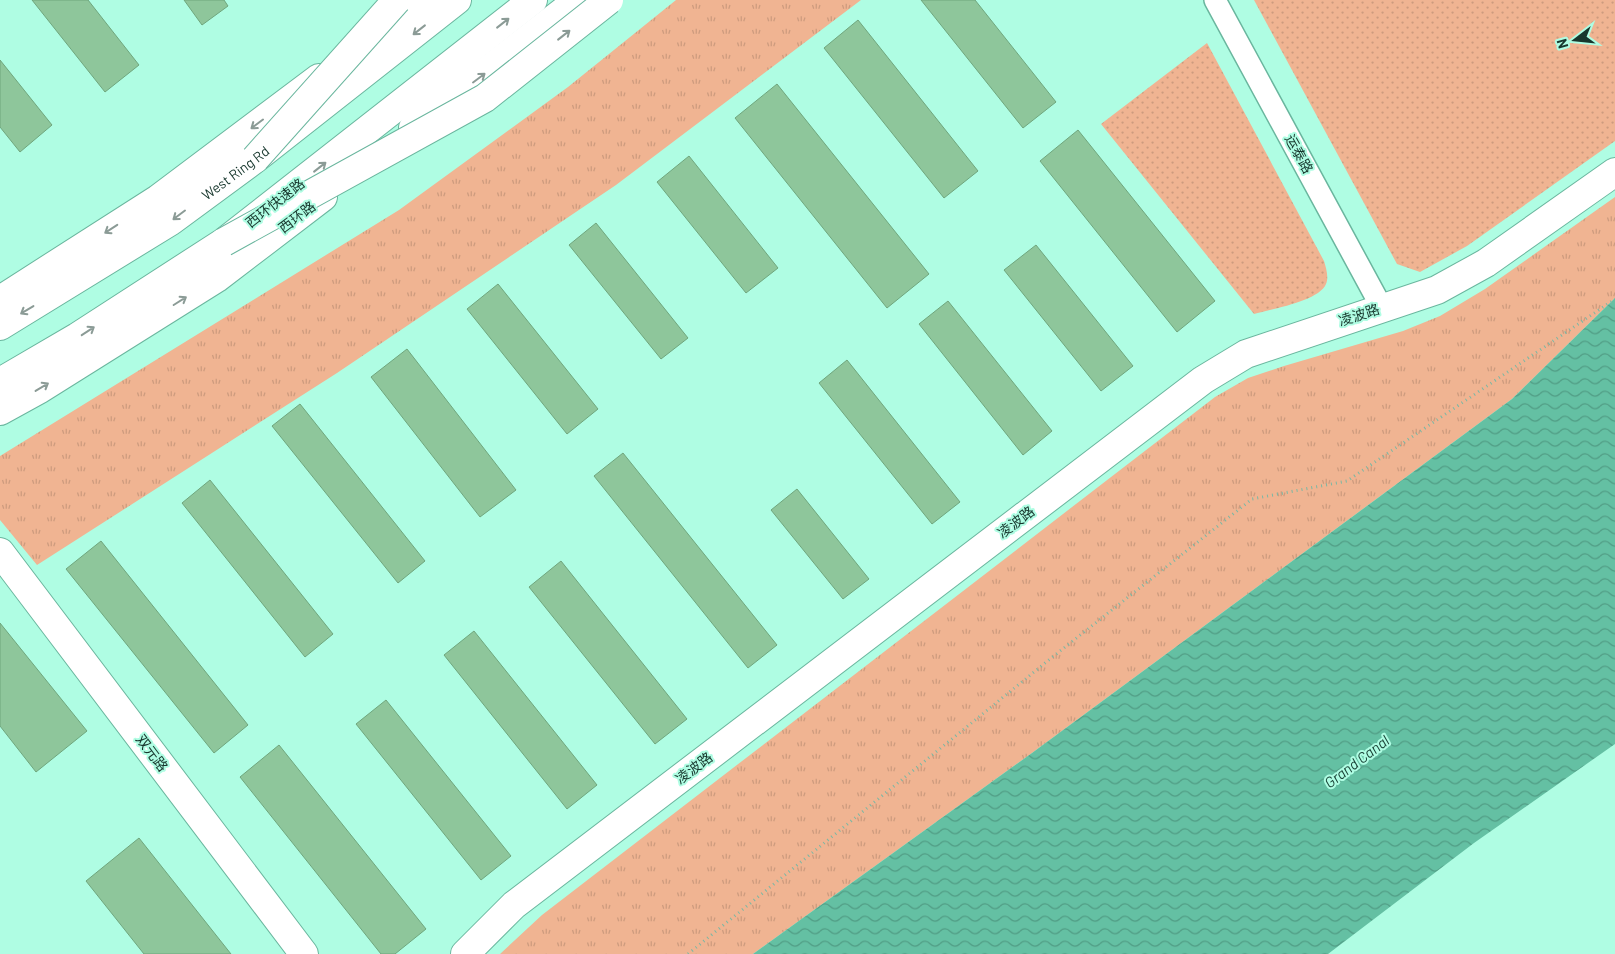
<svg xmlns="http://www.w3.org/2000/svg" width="1615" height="954" font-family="Barlow,'Noto Sans SC',sans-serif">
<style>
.grass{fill:url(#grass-dots)}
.park{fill:url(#park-tufts)}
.water{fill:url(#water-waves)}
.building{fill:#8ec69b;stroke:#6fa67d}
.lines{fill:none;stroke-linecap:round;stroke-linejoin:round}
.minor-casing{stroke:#6ab69e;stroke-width:24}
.tertiary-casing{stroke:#6ab69e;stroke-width:30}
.primary-casing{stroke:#6ab69e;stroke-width:30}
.trunk-casing{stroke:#6ab69e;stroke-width:30}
.path{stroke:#7ab8a4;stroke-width:3;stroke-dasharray:1 4;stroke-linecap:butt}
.minor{stroke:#fff;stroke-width:21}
.tertiary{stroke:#fff;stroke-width:28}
.primary{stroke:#fff;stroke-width:28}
.trunk{stroke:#fff;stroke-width:28}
.trunk-bridge-casing{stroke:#6ab69e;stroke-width:30;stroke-linecap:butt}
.trunk-bridge{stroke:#fff;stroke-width:28}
.oneway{stroke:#8b9b96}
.labels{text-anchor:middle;stroke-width:4;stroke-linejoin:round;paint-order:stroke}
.street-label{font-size:14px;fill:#17372d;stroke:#affde3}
.water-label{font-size:15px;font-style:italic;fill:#1b4438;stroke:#affde3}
</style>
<defs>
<pattern id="grass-dots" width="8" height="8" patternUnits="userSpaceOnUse" patternTransform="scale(1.25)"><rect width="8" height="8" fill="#f0b492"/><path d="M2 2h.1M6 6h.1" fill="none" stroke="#cd9b7e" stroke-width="1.8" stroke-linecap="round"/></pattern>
<pattern id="park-tufts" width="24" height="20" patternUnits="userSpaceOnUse" patternTransform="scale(1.25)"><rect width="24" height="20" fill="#f0b492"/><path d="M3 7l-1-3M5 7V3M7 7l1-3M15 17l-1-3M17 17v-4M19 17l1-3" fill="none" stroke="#cd9b7e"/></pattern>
<pattern id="water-waves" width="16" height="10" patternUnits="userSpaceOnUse" patternTransform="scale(1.25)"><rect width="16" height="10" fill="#64c0a3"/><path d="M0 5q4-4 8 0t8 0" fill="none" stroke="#519d85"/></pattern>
</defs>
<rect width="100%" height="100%" fill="#affde3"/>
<!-- grass -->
<g class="grass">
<polygon points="1254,0 1615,0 1615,141 1467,246 1420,272 1397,264"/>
<path d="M1207,43L1324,261C1326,268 1329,277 1326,284C1319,301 1272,309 1254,314L1101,124Z"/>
</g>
<!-- park -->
<g class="park">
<polygon points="676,0 861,0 616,185 337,373 37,565 0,520 0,456 399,210 568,87"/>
<polygon points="1615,197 1615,298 1512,399 1032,753 753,954 500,954 542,915 1215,397 1248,378 1284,366 1403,331 1440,316 1485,289"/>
</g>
<!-- water -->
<polygon class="water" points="1615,298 1615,744 1474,843 1328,954 753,954 1032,753 1512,399"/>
<!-- building -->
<g class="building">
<polygon points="32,0 88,0 139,65 105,92"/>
<polygon points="184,0 224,0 228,6 202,25"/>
<polygon points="921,0 975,0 1056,102 1023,128"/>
<polygon points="858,20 978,171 944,198 824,48"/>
<polygon points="0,60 52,125 20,152 0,127"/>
<polygon points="777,84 929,274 887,308 735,118"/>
<polygon points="1078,130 1215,301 1177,332 1040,161"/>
<polygon points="689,156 778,268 746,293 657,182"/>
<polygon points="596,223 688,338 661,359 569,245"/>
<polygon points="1036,245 1133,366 1101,391 1004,270"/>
<polygon points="498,284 598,409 567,434 467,309"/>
<polygon points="948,301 1052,431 1023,455 919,324"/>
<polygon points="407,349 516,490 480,517 371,377"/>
<polygon points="847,360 960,502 932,524 819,383"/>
<polygon points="300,404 425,561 398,583 272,426"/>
<polygon points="623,453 777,645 748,668 594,476"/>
<polygon points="210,480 333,634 305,657 182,503"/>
<polygon points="797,489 869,579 843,599 771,510"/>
<polygon points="101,541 248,725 214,753 66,569"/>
<polygon points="561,561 687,719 655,744 529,587"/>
<polygon points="0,623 87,731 36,772 0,726"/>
<polygon points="474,631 597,785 567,809 444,655"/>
<polygon points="386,700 511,856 481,880 356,724"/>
<polygon points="279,745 426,929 395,954 381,954 240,777"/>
<polygon points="139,838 231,954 144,954 86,881"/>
</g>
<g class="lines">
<!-- minor casing -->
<g class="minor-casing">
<polyline id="minor" points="1215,0 1382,308"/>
</g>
<!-- tertiary casing -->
<g class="tertiary-casing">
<g id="tertiary">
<polyline points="0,552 304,954"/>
<polyline points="465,954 514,905 1203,380 1246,354 1437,290 1486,263 1615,172"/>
</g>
</g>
<!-- primary casing -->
<g class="primary-casing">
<g id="primary">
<polyline points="373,37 422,0"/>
<polyline points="413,128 578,0"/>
<polyline points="0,300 158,199 319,78"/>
<polyline points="0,411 40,389 217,278 323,197"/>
</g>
</g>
<!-- trunk casing -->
<g class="trunk-casing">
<g id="trunk">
<path id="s1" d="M0,326L171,221L255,159L457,0"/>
<polyline points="0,382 77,337 224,242 533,0"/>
</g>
</g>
<!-- path -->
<polyline class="path" points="688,954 1050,659 1252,499 1347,481 1615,299"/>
<!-- minor -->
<use href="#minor" class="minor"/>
<!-- tertiary -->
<use href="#tertiary" class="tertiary"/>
<!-- primary -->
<use href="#primary" class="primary"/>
<!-- trunk -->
<use href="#trunk" class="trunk"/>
<!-- trunk-bridge casing -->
<g class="trunk-bridge-casing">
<g id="trunk-bridge">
<polyline points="255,159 397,0"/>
<polyline points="224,242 485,98 609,0"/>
</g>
</g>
<!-- trunk-bridge -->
<use href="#trunk-bridge" class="trunk-bridge"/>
</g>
<!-- one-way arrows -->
<defs><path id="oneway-shaft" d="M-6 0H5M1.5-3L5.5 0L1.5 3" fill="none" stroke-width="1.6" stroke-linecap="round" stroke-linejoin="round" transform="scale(1.25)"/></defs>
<g class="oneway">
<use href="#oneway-shaft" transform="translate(503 23) rotate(-38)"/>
<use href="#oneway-shaft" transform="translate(419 30) rotate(142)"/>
<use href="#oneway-shaft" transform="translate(564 35) rotate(-38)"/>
<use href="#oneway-shaft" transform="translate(479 78) rotate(-37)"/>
<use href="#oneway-shaft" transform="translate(257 124) rotate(143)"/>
<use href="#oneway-shaft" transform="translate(320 167) rotate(-38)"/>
<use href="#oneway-shaft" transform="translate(179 215) rotate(143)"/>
<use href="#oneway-shaft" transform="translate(111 229) rotate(147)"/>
<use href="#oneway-shaft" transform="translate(180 301) rotate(-32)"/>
<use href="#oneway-shaft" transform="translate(27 310) rotate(149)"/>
<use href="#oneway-shaft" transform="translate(88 331) rotate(-33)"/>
<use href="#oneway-shaft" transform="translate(42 387) rotate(-31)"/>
</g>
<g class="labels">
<!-- street labels -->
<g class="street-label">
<text transform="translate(1299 154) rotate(61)" y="5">运泰路</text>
<text dy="5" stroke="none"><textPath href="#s1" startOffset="281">West Ring Rd</textPath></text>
<text transform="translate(275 203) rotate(-38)" y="5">西环快速路</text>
<text transform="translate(297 217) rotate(-37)" y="5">西环路</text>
<text transform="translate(1359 315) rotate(-18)" y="5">凌波路</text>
<text transform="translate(1016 522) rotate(-37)" y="5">凌波路</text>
<text transform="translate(152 753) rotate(53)" y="5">双元路</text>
<text transform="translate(694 768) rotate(-37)" y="5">凌波路</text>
</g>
<!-- water labels -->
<g class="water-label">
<text transform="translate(1357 762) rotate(-37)" y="5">Grand Canal</text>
</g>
</g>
<!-- north arrow -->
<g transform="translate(1575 40) rotate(254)" stroke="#affde3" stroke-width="4" paint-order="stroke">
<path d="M0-4L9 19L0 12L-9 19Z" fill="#17372d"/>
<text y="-8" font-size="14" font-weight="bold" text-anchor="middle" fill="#17372d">N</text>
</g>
</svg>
